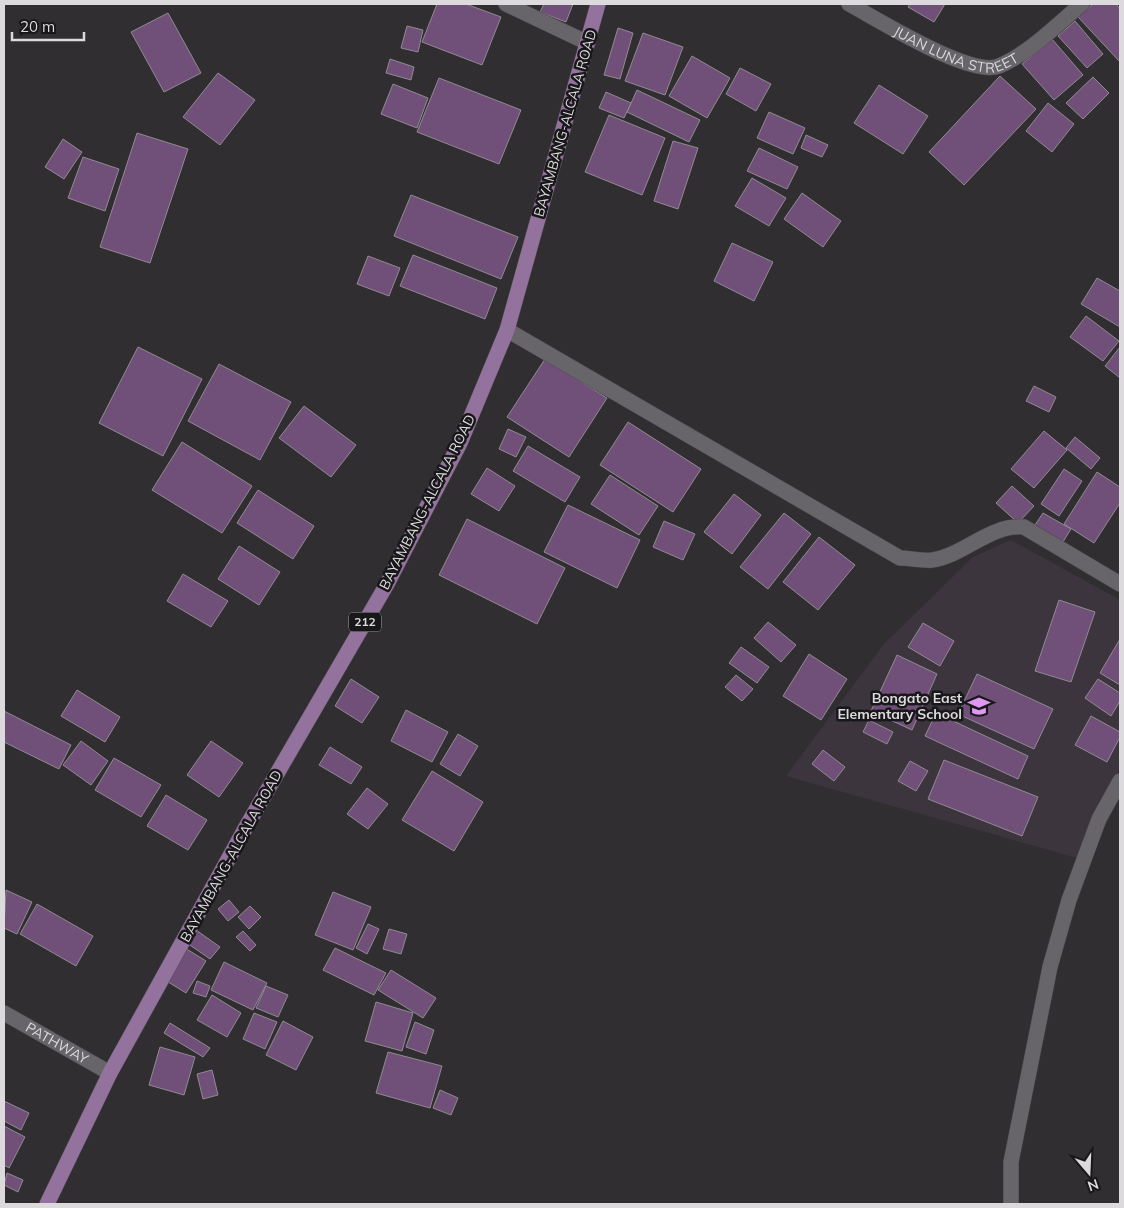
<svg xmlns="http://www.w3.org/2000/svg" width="1124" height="1208" font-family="Mulish,sans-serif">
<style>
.built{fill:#3c353e}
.building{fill:#705079;stroke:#8f8b90}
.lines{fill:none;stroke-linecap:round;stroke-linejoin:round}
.minor-casing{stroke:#4c494c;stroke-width:16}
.tertiary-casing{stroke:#4c494c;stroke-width:16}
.primary-casing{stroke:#4c494c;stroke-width:16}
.minor{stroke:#68656a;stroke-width:15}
.tertiary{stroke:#68656a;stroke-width:15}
.primary{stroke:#94729e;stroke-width:15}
.labels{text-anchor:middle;stroke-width:5;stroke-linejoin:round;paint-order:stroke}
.shield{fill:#181719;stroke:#a1a0a2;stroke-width:1}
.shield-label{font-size:12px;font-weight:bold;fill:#dcdadc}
.street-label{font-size:14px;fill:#dcdadc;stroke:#181719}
.poi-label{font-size:14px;font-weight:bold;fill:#dcdadc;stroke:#181719;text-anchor:end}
</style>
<rect width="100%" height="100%" fill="#312e32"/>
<!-- built -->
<polygon class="built" points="1011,540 1120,600 1120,767 1077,858 786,776 884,644 973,557"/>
<!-- building -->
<g class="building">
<polygon points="437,4 466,4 501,17 482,65 422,42"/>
<polygon points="544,4 573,4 566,22 540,12"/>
<polygon points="910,4 945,4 934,22 908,7"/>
<polygon points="1093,4 1116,4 1120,9 1120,62 1078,17"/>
<polygon points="168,13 201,73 164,92 131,32"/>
<polygon points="1075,21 1103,54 1087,68 1058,36"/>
<polygon points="407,26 423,30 418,52 401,48"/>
<polygon points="618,28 633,33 620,79 604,75"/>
<polygon points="643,33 683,47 665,95 625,81"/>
<polygon points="1052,39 1083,75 1054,100 1022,64"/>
<polygon points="692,56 730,78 707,118 669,96"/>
<polygon points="390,59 414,67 411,80 386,73"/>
<polygon points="740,68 771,84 756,111 726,94"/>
<polygon points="218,73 255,100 220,145 183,117"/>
<polygon points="1000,76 1036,109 964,185 929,152"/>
<polygon points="1093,77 1109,93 1083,119 1066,103"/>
<polygon points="439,78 521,110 499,164 417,132"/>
<polygon points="393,84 428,98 417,128 381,114"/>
<polygon points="879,85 928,116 903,154 854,123"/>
<polygon points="637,90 700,120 689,142 627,112"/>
<polygon points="606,92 631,103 624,118 599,108"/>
<polygon points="1048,103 1074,124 1052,152 1026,131"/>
<polygon points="769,112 805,128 793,154 757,138"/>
<polygon points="609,115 665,138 642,195 585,172"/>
<polygon points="137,133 188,149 150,263 100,247"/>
<polygon points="806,135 828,145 822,157 801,148"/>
<polygon points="63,139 82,152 64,179 45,167"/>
<polygon points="673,141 698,148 678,209 654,201"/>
<polygon points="759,148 798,167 787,189 747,171"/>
<polygon points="83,157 119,169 105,211 68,198"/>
<polygon points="752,178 786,198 769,226 735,206"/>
<polygon points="802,193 841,221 823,247 784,219"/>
<polygon points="411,195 518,237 501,279 394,236"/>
<polygon points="732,243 773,262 754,301 714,281"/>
<polygon points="413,255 497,288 485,319 400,286"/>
<polygon points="368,256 400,268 389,296 357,284"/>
<polygon points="1097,278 1120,291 1120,327 1081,304"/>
<polygon points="1086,316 1119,341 1103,361 1070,337"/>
<polygon points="138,347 202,379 163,456 99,423"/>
<polygon points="1120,347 1120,378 1105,366"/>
<polygon points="545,359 607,398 569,457 507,417"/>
<polygon points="219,364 291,402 260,460 188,421"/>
<polygon points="1034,386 1056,397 1049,412 1026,401"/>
<polygon points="304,406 356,445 331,477 279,438"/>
<polygon points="628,422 701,469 673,512 600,465"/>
<polygon points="508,429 526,437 516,457 499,449"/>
<polygon points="1044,431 1067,450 1034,488 1011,469"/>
<polygon points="1075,437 1100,458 1091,469 1066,448"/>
<polygon points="182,442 252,486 222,533 152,490"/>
<polygon points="528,446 580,477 565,502 513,471"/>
<polygon points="487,468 515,486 499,511 471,494"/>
<polygon points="1064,469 1082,481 1059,516 1041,504"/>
<polygon points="1097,472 1120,487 1120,503 1094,543 1064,524"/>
<polygon points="610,475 658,506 639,535 591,504"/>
<polygon points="1012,486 1034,506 1018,523 996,503"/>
<polygon points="258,490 314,526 293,559 237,523"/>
<polygon points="734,494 761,515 732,554 704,532"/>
<polygon points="568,505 640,540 617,588 544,552"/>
<polygon points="784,513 811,534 768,589 740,567"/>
<polygon points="1043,513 1071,529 1061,545 1033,528"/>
<polygon points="467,519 565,568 537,624 439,575"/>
<polygon points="664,521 695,534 683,560 653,547"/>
<polygon points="819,537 855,565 818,610 783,582"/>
<polygon points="239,546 280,572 259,605 218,579"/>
<polygon points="183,574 228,601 211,627 167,601"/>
<polygon points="1059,600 1095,612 1071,682 1035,671"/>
<polygon points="768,622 796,645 781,662 754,638"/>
<polygon points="923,623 954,641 940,666 908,647"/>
<polygon points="1120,639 1120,685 1100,673"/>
<polygon points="741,647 769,667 757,683 729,663"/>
<polygon points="809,654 847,679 821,720 783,696"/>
<polygon points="897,655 937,674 912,730 871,711"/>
<polygon points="977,674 1053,709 1034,749 958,714"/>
<polygon points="736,675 753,689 742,701 725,687"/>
<polygon points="351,679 379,697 362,723 335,706"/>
<polygon points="1098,679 1120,693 1120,701 1111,716 1085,698"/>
<polygon points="77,690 120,717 105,742 61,716"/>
<polygon points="406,710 448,732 432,762 391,741"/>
<polygon points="4,711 71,745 59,769 4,742"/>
<polygon points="936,713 1028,756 1018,779 925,736"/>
<polygon points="1091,716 1120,732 1120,737 1107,762 1075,745"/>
<polygon points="869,720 893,732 887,744 863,732"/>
<polygon points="458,734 478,746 460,776 440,764"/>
<polygon points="81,741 108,761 91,785 63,765"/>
<polygon points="211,741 243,763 219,797 187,775"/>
<polygon points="330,747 362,767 351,784 319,765"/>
<polygon points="823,750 845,767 834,781 812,764"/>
<polygon points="114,758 161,785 141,817 95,790"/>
<polygon points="944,760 1038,797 1022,836 928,799"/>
<polygon points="910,761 928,771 916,791 898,781"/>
<polygon points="432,771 483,802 454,851 402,820"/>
<polygon points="367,788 388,804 368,829 347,814"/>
<polygon points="166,795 207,820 188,850 147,826"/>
<polygon points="6,890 32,902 17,934 4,928"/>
<polygon points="333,892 371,907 353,950 315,935"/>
<polygon points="229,900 239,912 228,921 218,909"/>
<polygon points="37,904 93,936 76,966 20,934"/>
<polygon points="250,906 261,917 249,929 238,917"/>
<polygon points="368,924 379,929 367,954 356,948"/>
<polygon points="389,929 407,934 401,954 383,949"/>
<polygon points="196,930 220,947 210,959 187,943"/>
<polygon points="243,931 256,945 250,951 236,937"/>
<polygon points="185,948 206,961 186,993 165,980"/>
<polygon points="335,948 386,973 374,995 323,970"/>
<polygon points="224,962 267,983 253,1010 211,990"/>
<polygon points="391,970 436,998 423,1018 378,990"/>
<polygon points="197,981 210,986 206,997 193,993"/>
<polygon points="266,986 288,995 278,1017 256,1008"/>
<polygon points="212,995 241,1013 227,1037 197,1020"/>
<polygon points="376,1002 413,1013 402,1051 365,1041"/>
<polygon points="254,1013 277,1022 265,1049 243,1039"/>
<polygon points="283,1021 313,1037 296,1070 266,1055"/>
<polygon points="415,1022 434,1030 426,1054 406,1047"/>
<polygon points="170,1023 210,1048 203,1057 164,1033"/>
<polygon points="160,1047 195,1057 184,1095 149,1085"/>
<polygon points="388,1052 442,1066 430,1108 376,1093"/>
<polygon points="212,1070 218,1095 203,1099 197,1074"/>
<polygon points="440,1090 458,1098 451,1115 433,1108"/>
<polygon points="4,1101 29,1113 21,1130 4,1121"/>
<polygon points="4,1126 25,1137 9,1168 4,1165"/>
<polygon points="7,1173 23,1180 18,1192 4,1185"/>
</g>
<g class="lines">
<!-- minor casing -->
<g class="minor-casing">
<g id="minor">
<polyline points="506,4 588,43"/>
<path d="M507,330L900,558C910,558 922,561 932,560C965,555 990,524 1024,527L1120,584"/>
<path id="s1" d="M4,1013L110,1073"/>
<polyline points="1011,1204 1011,1162 1050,967 1069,900 1099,819 1120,781"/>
</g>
</g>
<!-- tertiary casing -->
<g class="tertiary-casing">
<g id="tertiary">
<path id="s2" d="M849,4C877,19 971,78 999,66C1030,53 1056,25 1082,4"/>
</g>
</g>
<!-- primary casing -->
<g class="primary-casing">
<polyline id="primary" points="47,1204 110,1073 246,827 387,584 460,443 507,330 598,4"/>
</g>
<!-- minor -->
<use href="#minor" class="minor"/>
<!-- tertiary -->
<use href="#tertiary" class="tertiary"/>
<!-- primary -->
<use href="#primary" class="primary"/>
</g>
<!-- icons -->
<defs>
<g id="school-bare" transform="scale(1.725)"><path d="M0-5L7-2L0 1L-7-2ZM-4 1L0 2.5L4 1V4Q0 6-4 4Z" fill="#de98f2" stroke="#181719" stroke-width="2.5" paint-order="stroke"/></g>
</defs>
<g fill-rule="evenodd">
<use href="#school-bare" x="979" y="706"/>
</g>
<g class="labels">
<!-- shield labels -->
<rect class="shield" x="349" y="612.5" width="32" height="19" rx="4"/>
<g class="shield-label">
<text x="365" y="626">212</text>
</g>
<!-- street labels -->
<g class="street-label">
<text dy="5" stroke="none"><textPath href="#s2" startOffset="119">JUAN LUNA STREET</textPath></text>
<text transform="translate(565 123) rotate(-74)" y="5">BAYAMBANG-ALCALA ROAD</text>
<text transform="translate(427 502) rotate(-63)" y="5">BAYAMBANG-ALCALA ROAD</text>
<text transform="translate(231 856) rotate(-61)" y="5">BAYAMBANG-ALCALA ROAD</text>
<text dy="5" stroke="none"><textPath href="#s1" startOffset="61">PATHWAY</textPath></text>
</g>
<!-- poi labels -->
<g class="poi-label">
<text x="962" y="703">Bongato East<tspan x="962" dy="16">Elementary School</tspan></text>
</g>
</g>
<!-- border -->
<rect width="1124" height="1208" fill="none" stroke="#dcdadc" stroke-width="10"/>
<!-- north arrow -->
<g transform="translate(1089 1173) rotate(161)" stroke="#181719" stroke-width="4" paint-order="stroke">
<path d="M0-4L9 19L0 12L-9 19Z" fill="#dcdadc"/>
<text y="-8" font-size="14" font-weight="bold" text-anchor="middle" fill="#dcdadc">N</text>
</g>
<!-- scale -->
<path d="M12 32v8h72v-8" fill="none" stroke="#dcdadc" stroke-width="2.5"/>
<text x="20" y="32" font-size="15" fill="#dcdadc" stroke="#181719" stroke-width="4" paint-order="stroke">20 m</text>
</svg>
